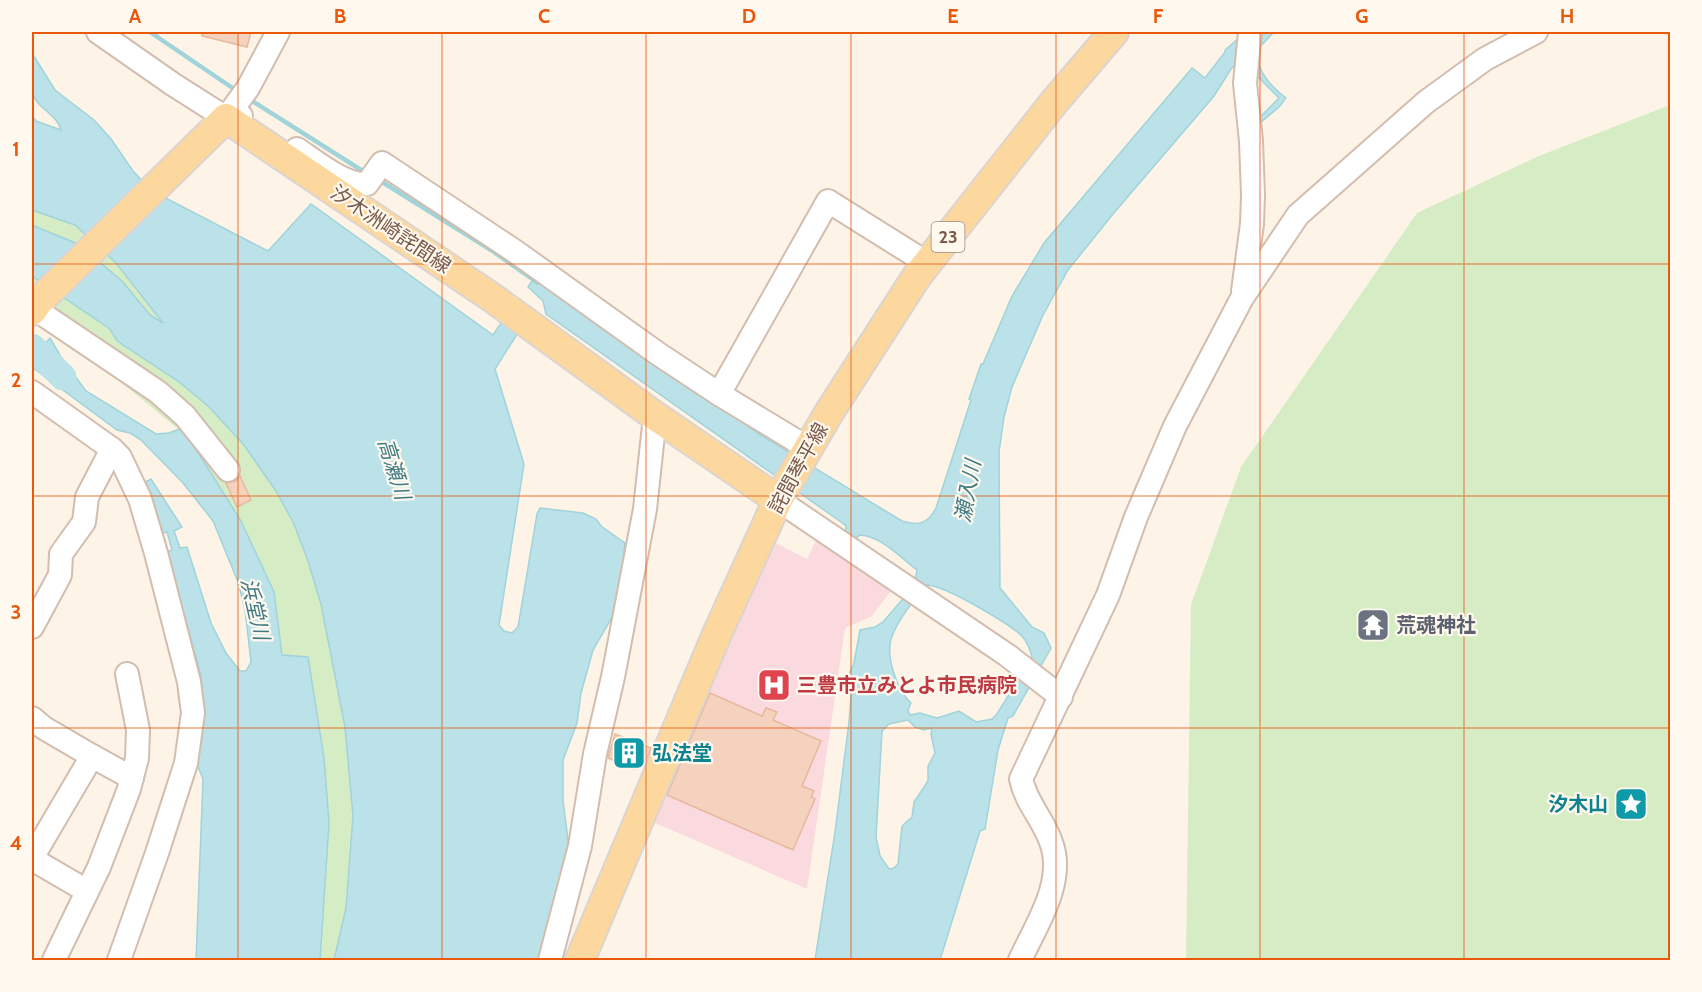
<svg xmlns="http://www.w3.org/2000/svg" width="1702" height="992" font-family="Cabin,'Noto Sans JP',sans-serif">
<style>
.medical{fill:#fbdadf}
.green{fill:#d5ecc4}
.water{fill:#bae2e8;stroke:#a0d3da;stroke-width:1.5;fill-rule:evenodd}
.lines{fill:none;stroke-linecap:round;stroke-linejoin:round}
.stream{stroke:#a0d3da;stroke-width:4.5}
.river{stroke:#bae2e8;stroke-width:27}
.building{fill:#f4d2bd;stroke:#e7b89d;stroke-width:1.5}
.minor-casing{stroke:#d2bdaf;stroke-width:26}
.major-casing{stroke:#dcd4d0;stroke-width:32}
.minor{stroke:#fff;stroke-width:22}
.major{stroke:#fdd89e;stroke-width:28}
.grid{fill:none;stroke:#e8590c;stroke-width:1.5;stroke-opacity:0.55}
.labels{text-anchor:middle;stroke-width:4.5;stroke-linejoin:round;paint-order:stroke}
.shield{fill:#fff8ee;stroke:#a0897b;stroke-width:1.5}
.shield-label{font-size:18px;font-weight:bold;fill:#78594a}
.street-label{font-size:20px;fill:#78594a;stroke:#fff8ee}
.worship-label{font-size:20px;font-weight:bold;fill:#5b616d;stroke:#fff8ee;text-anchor:start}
.health-label{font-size:20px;font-weight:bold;fill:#be3a42;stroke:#fff8ee;text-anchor:start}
.culture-label{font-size:20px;font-weight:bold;fill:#0d838f;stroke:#fff8ee;text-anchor:start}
.water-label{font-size:21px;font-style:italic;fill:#3f7b85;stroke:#fff8ee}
.neatline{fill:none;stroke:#e8590c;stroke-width:2}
.grid-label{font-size:20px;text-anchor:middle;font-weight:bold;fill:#e8590c}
</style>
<rect width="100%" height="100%" fill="#fdf4e7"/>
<!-- medical -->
<polygon class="medical" points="818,536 896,584 872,616 845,628 807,889 653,822 774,542 807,559"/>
<!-- green -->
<g class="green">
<polygon points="1670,105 1670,960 1186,960 1191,605 1241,467 1417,213 1539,156"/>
<polygon points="32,210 75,225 116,263 165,325 150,315 122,281 32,226"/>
<polygon points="32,276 110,329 117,342 179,381 208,406 244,445 276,491 294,524 308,561 321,604 345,727 353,816 346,908 334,960 320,960 329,823 324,758 308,657 282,655 274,592 241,521 189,438 110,373 32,319"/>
</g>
<!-- water -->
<g class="water">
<path d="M1246,32H1274L1256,51C1259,73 1268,84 1286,98L1279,107L1238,142L1248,129L1279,98L1254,73L1249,55L1231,69L1214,96L1113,214L1068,270L1043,315L1012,387L1004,417L999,452L1000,588L1032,627L1044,633L1051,648L1013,716L1008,718L998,750L985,829L980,831L940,960H815L835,832L849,722L851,696L848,687L849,674L854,663L860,630L875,627L883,622L914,586L917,570C901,558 881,536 860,535L852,542L845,536L846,526L841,522L546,314L543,301L528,287L538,272L759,434L902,521C918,526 928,524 936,508L971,400L969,399L981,364H983L1012,296L1044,243L1192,68L1205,78L1225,52V50ZM927,585C946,586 1008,623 1022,636C1027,642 1030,649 1032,657L997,714L992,719L976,722L959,711L937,718L920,713L910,715L908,710L911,703C897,690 886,658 891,639C896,623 916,596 927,585ZM908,720L915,727L924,730L932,728L931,734L935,753L928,766V781L914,802L912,817L902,826L898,864L894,868L889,869L880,856L876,837L882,731L889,724Z"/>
<path d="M32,53L55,90L94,120L111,139L133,171L152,191L268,251L311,204L493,335L505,317L521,328L495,369L524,464L499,625L504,631L512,633L518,627L537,514L540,508L583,513L596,519L601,526L625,543L618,607L593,650L581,693L577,723L563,760V800L569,848L541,960H334L346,908L353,816L345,727L321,604L308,561L294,524L276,491L244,445L208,406L178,381L117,341L110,329L32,276V226H34L78,244L122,281L150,315L163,323L116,263L75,225L32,210V116L36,121L61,130C57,114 36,108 32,92C28,81 32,64 32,53Z"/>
<polygon points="50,338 61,357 86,391 156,434 169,433 179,429 189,438 241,521 274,592 282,655 308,657 324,758 329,823 320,960 196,960 203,779 196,762 201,744 204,711 201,676 167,552 172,550 167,532 163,533 145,482 151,479 182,527 174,531 180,548 187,547 211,623 226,653 240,671 246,671 251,662 245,610 238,582 213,521 183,483 141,440 130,433 117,430 32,367 32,358"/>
</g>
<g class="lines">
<!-- stream -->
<g class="stream">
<polyline points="150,32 237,91"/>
<polyline points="249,99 366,173"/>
<polyline points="379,180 491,250 538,283"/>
</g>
<!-- river -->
<polyline class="river" points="32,347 63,377"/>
</g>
<!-- building -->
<g class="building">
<polygon points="202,32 251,32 247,47 202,36"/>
<polygon points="240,476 251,500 237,507 226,483 236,481"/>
<polygon points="710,693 762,716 766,708 777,712 773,720 821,741 802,786 814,791 811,797 815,799 793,850 667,795"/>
<polygon points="615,734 651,748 646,761 639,759 634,769 608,758"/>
</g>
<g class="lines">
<!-- minor casing -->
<g class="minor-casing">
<g id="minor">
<polyline points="98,32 174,85 226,118 241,116"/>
<polyline points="226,118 248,88 278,32"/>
<path d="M297,149C315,161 345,186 367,184L382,163L516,252L657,353L719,394"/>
<polyline points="1243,291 1252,224 1253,195 1251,141 1245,83 1250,32"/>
<polyline points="32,307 158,392 185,416 228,470"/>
<polyline points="32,392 112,449 87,497 84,522 61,554 60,575 32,627"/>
<polyline points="808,448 719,394 828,201 927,263"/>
<polyline points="112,449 120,457 140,499 156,553 189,682 193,713 186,763 157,853 119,960"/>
<polyline points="778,500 1007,655 1061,697"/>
<polyline points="32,718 44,728 92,756 32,858"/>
<polyline points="92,756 132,778"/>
<polyline points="32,859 87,891"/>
<polyline points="54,960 99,867 129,789 137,758 138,730 127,674"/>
<polyline points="550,960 580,846 595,754 613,677 645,509 655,416"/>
<path d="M1020,960C1036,925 1066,882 1051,842C1043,819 1026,803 1021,779L1108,595L1136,517L1175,426L1242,298L1298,215L1426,102L1485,59L1536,32"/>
</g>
</g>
<!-- major casing -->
<g class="major-casing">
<g id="major">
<polyline points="32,311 39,301 226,118 494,299 655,416 778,500"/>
<polyline points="580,960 717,634 778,500 830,411 917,276 1055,101 1114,32"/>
</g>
</g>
<!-- minor -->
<use href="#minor" class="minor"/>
<!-- major -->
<use href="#major" class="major"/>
</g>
<!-- grid -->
<path class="grid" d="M238,32V960M442,32V960M646,32V960M851,32V960M1056,32V960M1260,32V960M1464,32V960M32,264H1670M32,496H1670M32,728H1670"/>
<!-- icons -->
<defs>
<g id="temple-square" transform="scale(1.725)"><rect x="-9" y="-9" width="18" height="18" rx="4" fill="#6b7280" stroke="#fff8ee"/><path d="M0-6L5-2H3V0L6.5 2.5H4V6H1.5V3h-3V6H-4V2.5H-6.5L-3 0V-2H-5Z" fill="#fff"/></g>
<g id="hospital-square" transform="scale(1.725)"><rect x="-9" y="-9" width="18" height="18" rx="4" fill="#e0444e" stroke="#fff8ee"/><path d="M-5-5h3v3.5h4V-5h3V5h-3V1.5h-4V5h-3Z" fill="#fff"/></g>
<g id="building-square" transform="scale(1.725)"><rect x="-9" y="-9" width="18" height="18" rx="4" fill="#0f9aa8" stroke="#fff8ee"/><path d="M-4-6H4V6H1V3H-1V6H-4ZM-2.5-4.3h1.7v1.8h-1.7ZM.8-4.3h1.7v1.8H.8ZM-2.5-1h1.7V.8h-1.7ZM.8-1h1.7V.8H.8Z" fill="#fff"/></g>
<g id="sight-square" transform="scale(1.725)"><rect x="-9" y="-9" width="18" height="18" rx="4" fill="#0f9aa8" stroke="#fff8ee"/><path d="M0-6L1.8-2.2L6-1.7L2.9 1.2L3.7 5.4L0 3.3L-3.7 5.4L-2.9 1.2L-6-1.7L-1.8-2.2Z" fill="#fff"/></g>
</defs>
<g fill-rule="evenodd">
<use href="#temple-square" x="1373" y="625"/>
<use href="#hospital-square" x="774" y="685"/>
<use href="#building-square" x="629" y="753"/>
<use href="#sight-square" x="1631" y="804"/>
</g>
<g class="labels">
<!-- shield labels -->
<rect class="shield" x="931.5" y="222" width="33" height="30" rx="4.5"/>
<g class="shield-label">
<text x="948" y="243">23</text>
</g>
<!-- street labels -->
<g class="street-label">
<text transform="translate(391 229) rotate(34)" y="7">汐木洲崎詫間線</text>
<text transform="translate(798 468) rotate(-61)" y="7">詫間琴平線</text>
</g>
<!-- worship labels -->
<g class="worship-label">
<text x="1396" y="632">荒魂神社</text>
</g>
<!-- health labels -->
<g class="health-label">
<text x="797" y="692">三豊市立みとよ市民病院</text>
</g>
<!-- culture labels -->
<g class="culture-label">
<text x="652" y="760">弘法堂</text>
<text x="1608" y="811" text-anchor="end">汐木山</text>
</g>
<!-- water labels -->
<g class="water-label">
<text transform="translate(394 469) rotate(73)" y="7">高瀬川</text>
<text transform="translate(968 491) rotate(-80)" y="7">瀬入川</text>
<text transform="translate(255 609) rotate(77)" y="7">浜堂川</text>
</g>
</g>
<!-- border -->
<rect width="1702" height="992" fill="none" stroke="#fff8ee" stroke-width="66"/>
<rect x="33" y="33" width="1636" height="926" class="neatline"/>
<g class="grid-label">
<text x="135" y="23">A</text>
<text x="340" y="23">B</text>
<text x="544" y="23">C</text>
<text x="749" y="23">D</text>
<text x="953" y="23">E</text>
<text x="1158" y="23">F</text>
<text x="1362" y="23">G</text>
<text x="1567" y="23">H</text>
<text x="16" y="156">1</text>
<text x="16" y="387">2</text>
<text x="16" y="619">3</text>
<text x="16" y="850">4</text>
</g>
</svg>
